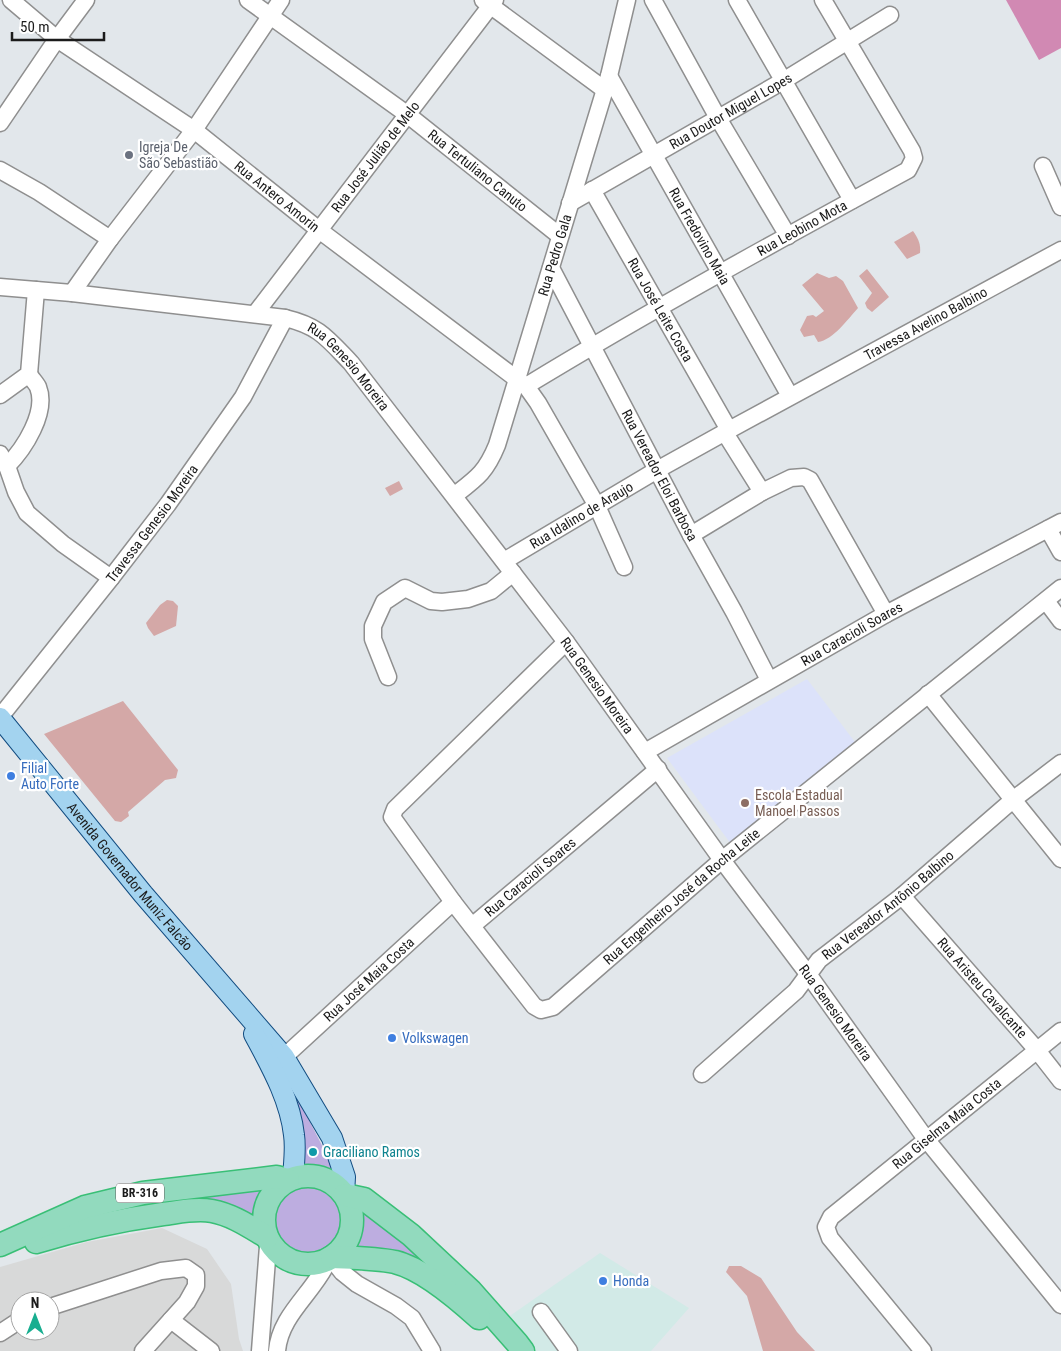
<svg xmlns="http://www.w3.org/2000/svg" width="1061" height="1351" font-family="'Roboto Condensed',sans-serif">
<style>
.residential{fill:#d8d9d9;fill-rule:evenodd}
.commercial{fill:#d2eae7}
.education{fill:#dce2fa}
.grass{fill:#bdade0}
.pitch{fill:#d189b3}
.water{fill:#d4a8a7}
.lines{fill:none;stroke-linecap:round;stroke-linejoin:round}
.minor-casing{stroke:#8f8f8f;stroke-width:19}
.major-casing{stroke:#124c80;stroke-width:22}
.highway-casing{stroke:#39bf76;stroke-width:25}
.minor{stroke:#fff;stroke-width:16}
.major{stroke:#a3d3ef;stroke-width:20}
.highway{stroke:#92dabe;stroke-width:22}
.worship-dot{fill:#6b7280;stroke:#fff;stroke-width:2}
.shop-dot{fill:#3f7fe0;stroke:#fff;stroke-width:2}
.education-dot{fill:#8d6e63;stroke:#fff;stroke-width:2}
.culture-dot{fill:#0f9aa8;stroke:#fff;stroke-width:2}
.labels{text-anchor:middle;stroke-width:4.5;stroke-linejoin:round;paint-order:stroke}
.shield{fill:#fff;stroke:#5f5f5f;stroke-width:1}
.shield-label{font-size:12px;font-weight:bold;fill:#1b1b1b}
.street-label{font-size:14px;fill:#1b1b1b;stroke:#fff}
.worship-label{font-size:14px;fill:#5b616d;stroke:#fff;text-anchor:start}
.shop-label{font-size:14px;fill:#366cbe;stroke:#fff;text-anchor:start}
.education-label{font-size:14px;fill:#785e54;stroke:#fff;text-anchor:start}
.culture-label{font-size:14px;fill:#0d838f;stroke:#fff;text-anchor:start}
</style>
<rect width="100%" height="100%" fill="#e2e7eb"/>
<!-- residential -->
<path class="residential" d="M162,1228L207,1249L231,1284L239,1339L243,1351H0V1267L87,1242ZM20,1301H50V1331H20Z"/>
<!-- commercial -->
<polygon class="commercial" points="600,1253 689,1308 651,1351 533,1351 507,1318"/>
<!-- education -->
<polygon class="education" points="807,679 858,746 734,848 667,758"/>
<!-- grass -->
<g class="grass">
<polygon points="281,1072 295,1093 331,1163 337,1180 314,1172 300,1172"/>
<circle cx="307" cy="1221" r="37"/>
<polygon points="267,1188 259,1204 255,1225 134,1210 191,1196"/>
<path d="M356,1205L437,1272L347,1252C356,1236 358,1223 356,1205Z"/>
</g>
<!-- pitch -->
<polygon class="pitch" points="1006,0 1061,0 1061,48 1039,60"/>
<!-- water -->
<g class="water">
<path d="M913,231C918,238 921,244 920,253L907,259L894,242Z"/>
<polygon points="867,269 889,297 872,312 867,308 865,303 872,293 859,276"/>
<path d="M817,273L829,278L836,276L843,281L858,308C848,319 833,340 818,342L814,335L804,337L800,330L807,316L813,315L816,317L824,311L802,285Z"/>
<polygon points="399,481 403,489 390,496 385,488"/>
<polygon points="167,600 173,601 178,606 176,626 154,636 148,628 146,623 160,605"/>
<polygon points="123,701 178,770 176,778 165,780 128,812 129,816 121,822 115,821 44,734"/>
<polygon points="729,1266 741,1266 761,1278 797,1332 815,1351 763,1351 747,1296 726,1272"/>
</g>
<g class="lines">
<!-- minor casing -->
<g class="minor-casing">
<g id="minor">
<path id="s1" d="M11,0L57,39L194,130L319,230L526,386L538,403L597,506L624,567"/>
<path id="s2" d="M248,0L408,115L560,236"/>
<polyline points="483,0 605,90"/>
<polyline points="653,0 718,118 788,236"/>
<polyline points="737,0 852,200"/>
<path id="s3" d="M609,76L790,396"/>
<polyline points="0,123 57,39 86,0"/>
<polyline points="1043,166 1061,207"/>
<polyline points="0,170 39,192 110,239"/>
<path id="s4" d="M592,190L729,430"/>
<path id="s5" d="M570,203L783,81L890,15"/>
<path id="s6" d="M551,268L691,535L734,612L769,680"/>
<path id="s7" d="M0,287L72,293L285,318C319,326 327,338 351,363L566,642L722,860L808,974L926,1139L1061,1305"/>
<polyline points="72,293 110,239 194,130 281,0"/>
<path id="s8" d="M255,314L495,0"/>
<path id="s9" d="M526,386C651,310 779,240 908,170L914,158L912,151L823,0"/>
<polyline points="0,395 29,374 36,290"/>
<polyline points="725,433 762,492"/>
<polyline points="0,454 7,466 16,492 27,513 63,544 111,578"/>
<path d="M7,466C24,449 48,412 38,387C36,383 31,378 29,374"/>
<path id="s10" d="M455,495C477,478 486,472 497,445L609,76L627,0"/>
<polyline points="1048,529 1061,552"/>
<polyline points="691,535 762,492 791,478 804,477 810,480 886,614"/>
<path id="s11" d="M504,561L657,470L729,430L1061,250"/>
<polyline points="1046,601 1061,621"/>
<path id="s12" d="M566,642L395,809L392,817L453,902L534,1006L541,1010L553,1007L722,860L1061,588"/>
<polyline points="388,677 373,639 373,626 384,602 405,588 431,601 442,602 468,599 491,591 513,573"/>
<polyline points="928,694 1061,859"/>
<path id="s13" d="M0,717L111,578L168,504L243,397L285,318"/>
<path id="s14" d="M645,752L886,614L1061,522"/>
<path id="s15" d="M902,896L1036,1049L1061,1081"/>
<path id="s16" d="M472,926L658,769"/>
<path id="s17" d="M284,1057L453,902"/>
<path id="s18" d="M702,1074L796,991L819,960L902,896L1014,799L1061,763"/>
<polyline points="331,1258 342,1272 357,1284 396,1306 412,1318 432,1351"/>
<polyline points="50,1307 161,1271 186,1268 196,1275 196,1286 187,1302 143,1351"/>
<polyline points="541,1312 569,1351"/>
<polyline points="171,1320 211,1351"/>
<polyline points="0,1333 20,1320"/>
<polyline points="260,1351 268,1246 270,1242"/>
<path d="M277,1351C280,1314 315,1292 329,1259"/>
<path id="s19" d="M923,1351L830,1238L826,1227L831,1217L1061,1031"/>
</g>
</g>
<!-- major casing -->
<g class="major-casing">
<g id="major">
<path id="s20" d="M0,718L143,894L284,1057L332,1138L345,1177L344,1194"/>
<path d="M254,1034C271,1066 290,1099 294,1135C296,1148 294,1163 293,1177"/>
</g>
</g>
<!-- highway casing -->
<g class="highway-casing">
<g id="highway">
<circle cx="308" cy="1220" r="44"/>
<polyline points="345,1195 364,1199 411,1235 471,1291 517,1343 523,1351"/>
<path d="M36,1242C78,1229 119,1220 163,1214C179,1212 196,1208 212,1211C233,1215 250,1227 267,1237"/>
<polyline points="0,1245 85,1207 143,1193 277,1177 288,1180"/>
<path d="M332,1257C353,1258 374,1258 395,1262C423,1269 457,1298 479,1318"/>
</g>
</g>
<!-- minor -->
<use href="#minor" class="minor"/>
<!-- major -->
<use href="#major" class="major"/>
<!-- highway -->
<use href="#highway" class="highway"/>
</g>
<!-- markers -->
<circle class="worship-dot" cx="129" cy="155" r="5"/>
<g class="shop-dot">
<circle cx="11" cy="776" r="5"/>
<circle cx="392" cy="1038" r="5"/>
<circle cx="603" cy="1281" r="5"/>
</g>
<circle class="education-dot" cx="745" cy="803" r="5"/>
<circle class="culture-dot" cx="313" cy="1152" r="5"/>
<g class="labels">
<!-- shield labels -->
<rect class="shield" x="116" y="1183.5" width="48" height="19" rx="4"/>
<g class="shield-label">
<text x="140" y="1197">BR-316</text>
</g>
<!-- street labels -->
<g class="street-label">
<text dy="5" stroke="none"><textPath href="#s5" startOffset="185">Rua Doutor Miguel Lopes</textPath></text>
<text dy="5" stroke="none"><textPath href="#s8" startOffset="198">Rua José Julião de Melo</textPath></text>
<text dy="5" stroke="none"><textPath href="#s2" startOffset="286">Rua Tertuliano Canuto</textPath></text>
<text dy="5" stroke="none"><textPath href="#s1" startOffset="331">Rua Antero Amorin</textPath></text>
<text dy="5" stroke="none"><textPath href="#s9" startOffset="318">Rua Leobino Mota</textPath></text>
<text dy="5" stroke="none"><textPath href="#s3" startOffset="184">Rua Fredovino Maia</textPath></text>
<text dy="5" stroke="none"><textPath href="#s10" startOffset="265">Rua Pedro Gala</textPath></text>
<text dy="5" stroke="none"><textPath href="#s4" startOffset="138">Rua José Leite Costa</textPath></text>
<text dy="5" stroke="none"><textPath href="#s11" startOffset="484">Travessa Avelino Balbino</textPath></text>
<text dy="5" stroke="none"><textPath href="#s7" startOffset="369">Rua Genesio Moreira</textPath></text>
<text dy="5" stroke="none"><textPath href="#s6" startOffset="234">Rua Vereador Eloi Barbosa</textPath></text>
<text dy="5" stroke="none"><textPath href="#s11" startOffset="90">Rua Idalino de Araujo</textPath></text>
<text dy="5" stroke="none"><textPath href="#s13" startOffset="246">Travessa Genesio Moreira</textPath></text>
<text dy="5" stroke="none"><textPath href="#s14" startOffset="238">Rua Caracioli Soares</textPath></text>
<text dy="5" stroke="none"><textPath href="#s7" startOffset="774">Rua Genesio Moreira</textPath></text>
<text dy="5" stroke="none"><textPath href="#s20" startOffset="205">Avenida Governador Muniz Falcão</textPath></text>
<text dy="5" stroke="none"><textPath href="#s16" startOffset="76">Rua Caracioli Soares</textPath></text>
<text dy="5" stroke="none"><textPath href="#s12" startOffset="674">Rua Engenheiro José da Rocha Leite</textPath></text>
<text dy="5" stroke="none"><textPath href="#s18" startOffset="252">Rua Vereador Antônio Balbino</textPath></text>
<text dy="5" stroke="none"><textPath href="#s17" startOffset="115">Rua José Maia Costa</textPath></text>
<text dy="5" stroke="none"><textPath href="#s15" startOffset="122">Rua Aristeu Cavalcante</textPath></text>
<text dy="5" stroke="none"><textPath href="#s7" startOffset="1179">Rua Genesio Moreira</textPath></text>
<text dy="5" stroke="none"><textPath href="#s19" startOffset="318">Rua Giselma Maia Costa</textPath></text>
</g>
<!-- worship labels -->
<g class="worship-label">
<text x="139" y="152">Igreja De<tspan x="139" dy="16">São Sebastião</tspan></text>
</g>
<!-- shop labels -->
<g class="shop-label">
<text x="21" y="773">Filial<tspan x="21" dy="16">Auto Forte</tspan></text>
<text x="402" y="1043">Volkswagen</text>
<text x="613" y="1286">Honda</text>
</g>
<!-- education labels -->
<g class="education-label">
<text x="755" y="800">Escola Estadual<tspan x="755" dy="16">Manoel Passos</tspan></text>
</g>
<!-- culture labels -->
<g class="culture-label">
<text x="323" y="1157">Graciliano Ramos</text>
</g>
</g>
<!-- north arrow -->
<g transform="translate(35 1316)"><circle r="24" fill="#ffffff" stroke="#a4a4a4"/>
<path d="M0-4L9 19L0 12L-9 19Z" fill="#18ae90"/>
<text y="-8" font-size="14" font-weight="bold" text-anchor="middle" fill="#1b1b1b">N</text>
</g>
<!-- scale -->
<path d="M12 32v8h92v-8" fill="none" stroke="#1b1b1b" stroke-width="2.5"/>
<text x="20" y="32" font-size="15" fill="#1b1b1b" stroke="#ffffff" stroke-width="4" paint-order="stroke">50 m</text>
</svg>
